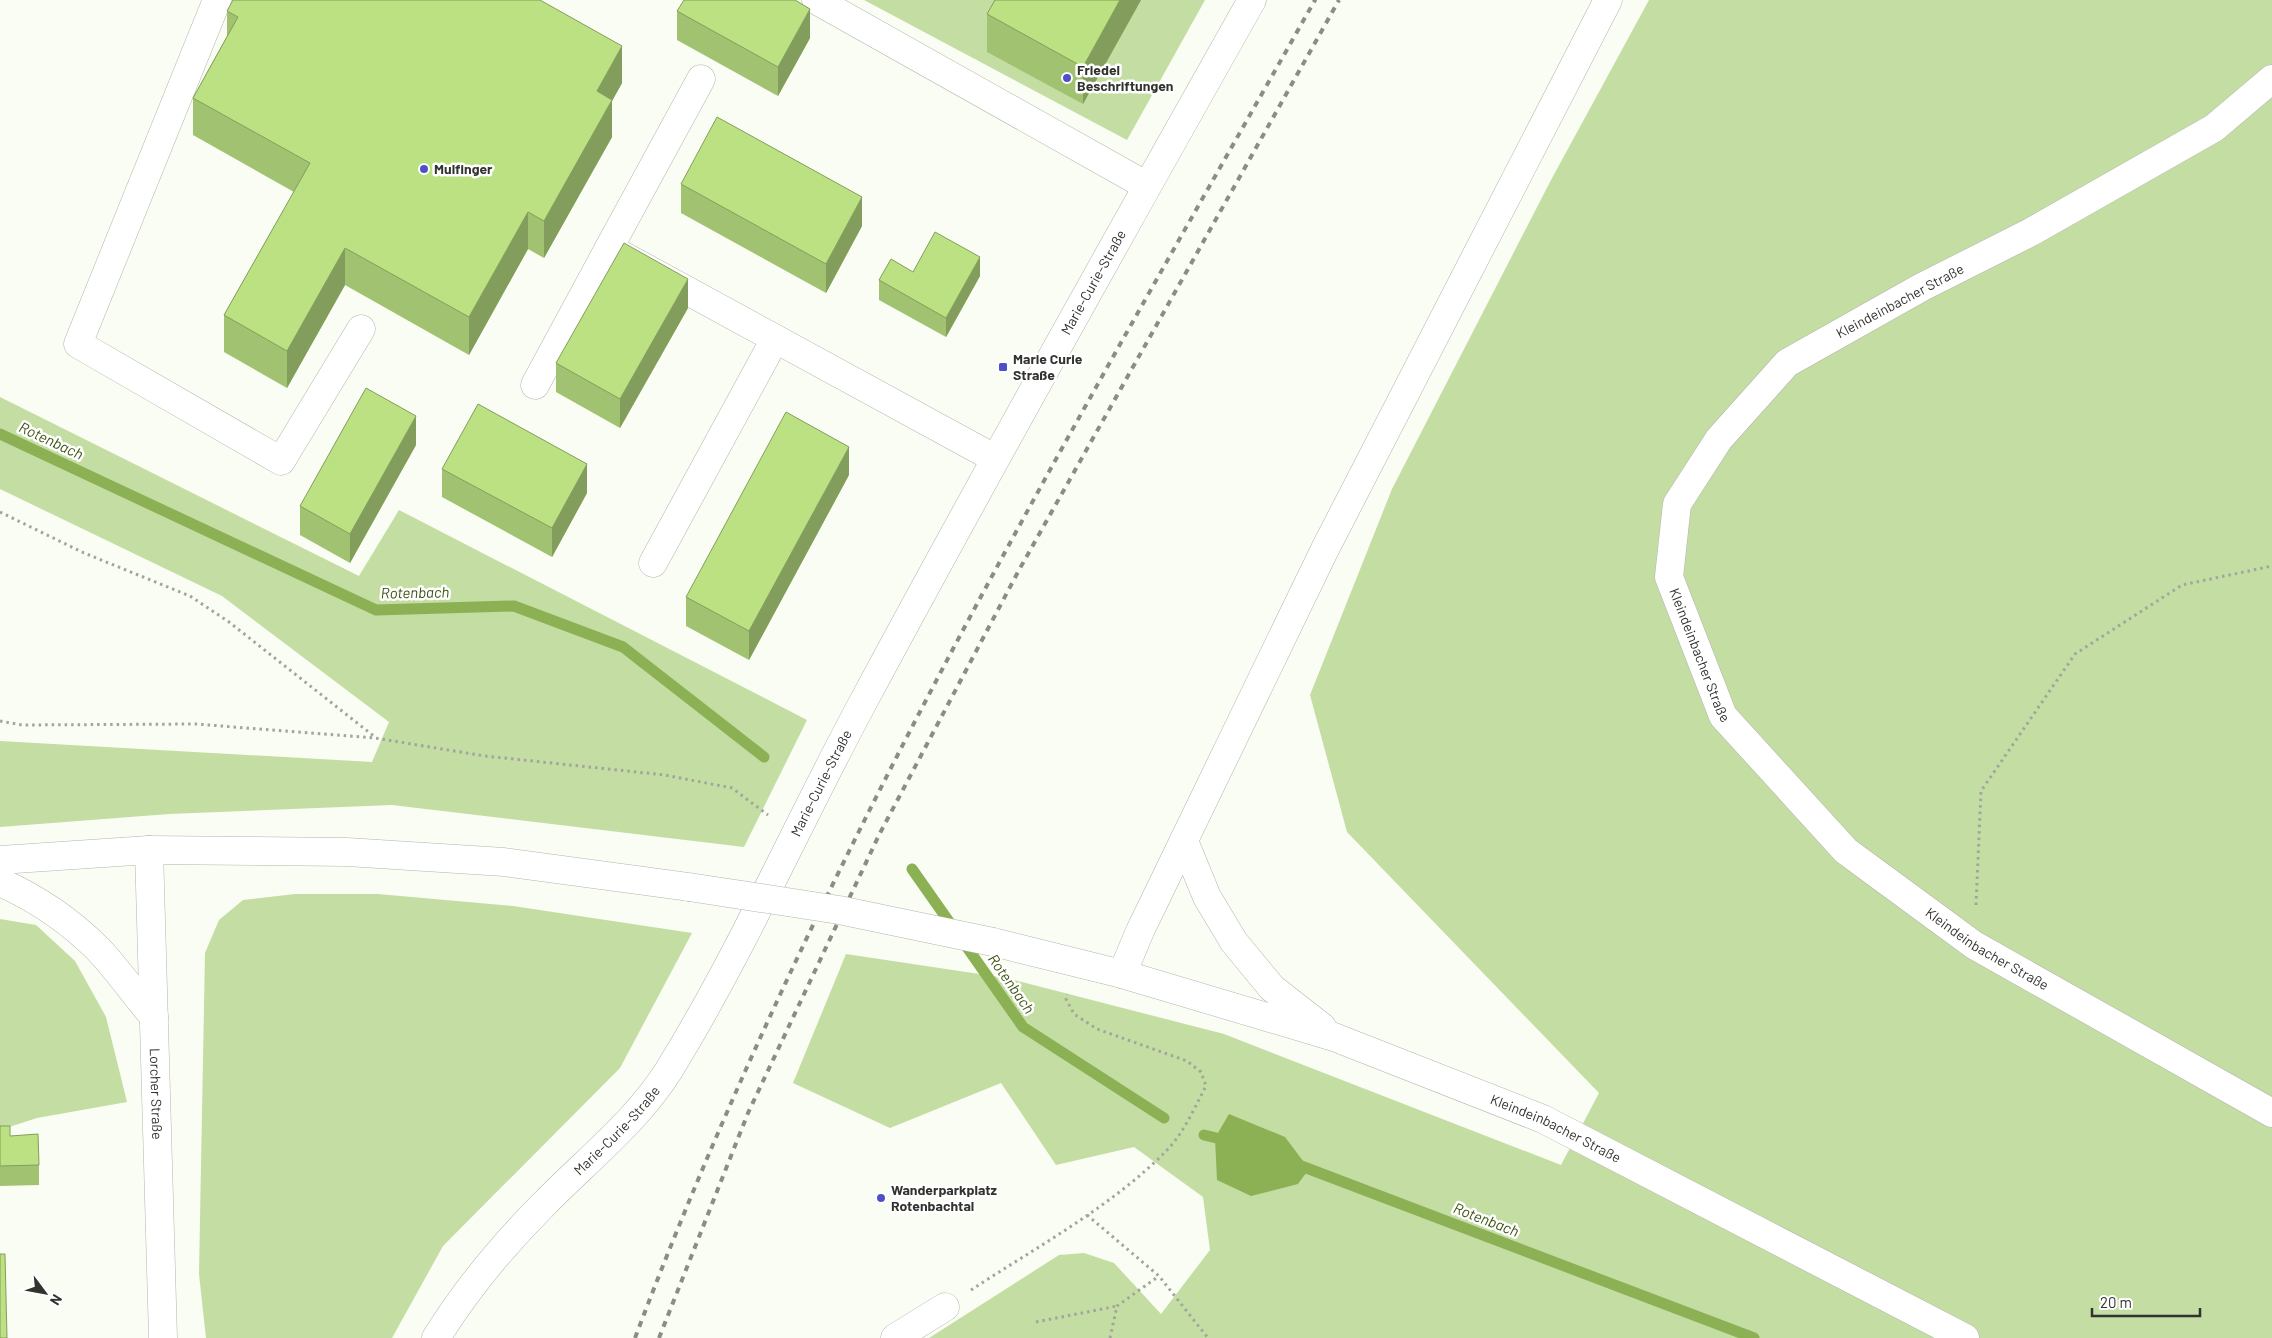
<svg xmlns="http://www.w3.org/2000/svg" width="2272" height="1338" font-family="Barlow,sans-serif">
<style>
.green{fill:#c4dda3}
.water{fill:#8cb054}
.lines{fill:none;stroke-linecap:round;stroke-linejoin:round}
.stream{stroke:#8cb054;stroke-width:11}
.minor-casing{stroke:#b2b6ad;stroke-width:29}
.path{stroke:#a2a59e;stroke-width:3;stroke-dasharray:2.5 4;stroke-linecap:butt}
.minor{stroke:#fff;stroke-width:28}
.rail{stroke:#8a8d86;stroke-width:4;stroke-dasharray:6 6;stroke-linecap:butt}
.minor-bridge-casing{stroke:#b2b6ad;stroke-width:29;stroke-linecap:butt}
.minor-bridge{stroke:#fff;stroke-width:28}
.wall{fill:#a1c271}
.shaded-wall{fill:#839e5c}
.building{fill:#bbe183;stroke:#839e5c}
.poi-dot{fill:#4e50c7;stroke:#fff;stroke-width:2}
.labels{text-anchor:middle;stroke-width:5;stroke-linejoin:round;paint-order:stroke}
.poi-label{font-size:14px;font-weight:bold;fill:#31332f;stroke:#fff;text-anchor:start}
.street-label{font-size:14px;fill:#31332f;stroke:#fff}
.water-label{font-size:15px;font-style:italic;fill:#3c5311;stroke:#fff}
</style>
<rect width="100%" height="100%" fill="#f9fdf3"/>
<!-- green -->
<g class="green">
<polygon points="864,0 1205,0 1127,140"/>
<polygon points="1649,0 2272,0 2272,1338 929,1338 1059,1255 1084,1253 1114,1263 1161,1314 1210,1250 1203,1197 1134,1147 1056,1165 1001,1083 890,1128 793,1083 846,954 1006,978 1224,1034 1561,1165 1599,1093 1347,832 1310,695 1392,489 1551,180"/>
<polygon points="0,397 359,576 399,510 807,720 744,847 392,805 169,814 0,827 0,741 372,762 389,722 222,596 0,489"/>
<polygon points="295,894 378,894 513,906 692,933 620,1068 443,1246 392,1338 206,1338 199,1274 205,953 219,920 243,900"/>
<polygon points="0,919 36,925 75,961 106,1017 127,1102 37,1118 0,1130"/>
</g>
<!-- water -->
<polygon class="water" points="1229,1114 1285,1137 1309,1169 1298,1184 1251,1196 1217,1180 1215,1138"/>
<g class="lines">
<!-- stream -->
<g class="stream">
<polyline points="0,434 376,610 514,606 623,647 764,757"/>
<polyline points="912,869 1023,1027 1164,1118"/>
<polyline points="1204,1135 1229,1141"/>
<polyline points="1296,1164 1754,1338"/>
</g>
<!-- minor casing -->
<g class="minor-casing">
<g id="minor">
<polyline points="217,0 78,344 281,461 361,329"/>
<polyline points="816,0 1147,186"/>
<polyline points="701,79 609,248 994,458"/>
<path id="s1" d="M2272,79L2214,128L2031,232L1922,287L1787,363L1719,439L1677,504L1669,577L1723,716L1846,851L1974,945L2272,1113"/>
<polyline points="535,385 609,248"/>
<polyline points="653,563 775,339"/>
<polyline points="1184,841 1207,897 1234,942 1272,988 1322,1027"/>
<path id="s2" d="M149,850L163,1338"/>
<polyline points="0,860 149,850 347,852 504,862 689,887"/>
<path d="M0,882C36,898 70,921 98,949C118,970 135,995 154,1017"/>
<path id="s3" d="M993,942L1122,974L1334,1037L1543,1119L1965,1338"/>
<polyline points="1122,974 1140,931 1325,549 1608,0"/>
<path id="s4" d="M436,1338C467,1288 504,1244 545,1203C587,1160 637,1121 669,1070C741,953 796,827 861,706C988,469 1120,234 1252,0"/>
<polyline points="895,1338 945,1307"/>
</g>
</g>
<!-- path -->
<g class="path">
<polyline points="0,512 84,553 190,596 229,622 375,737"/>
<polyline points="0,721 22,725 196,724 375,738 485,756 665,775 732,788 768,815"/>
<polyline points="1976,905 1981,791 2075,654 2182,585 2272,566"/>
<polyline points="1087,1215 1159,1276 1208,1338"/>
<path d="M971,1290C1035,1248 1116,1204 1169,1148C1185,1130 1195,1107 1206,1086L1201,1072L1187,1061L1097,1029L1074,1014L1066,999L1067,994"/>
<polyline points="1036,1322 1117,1306"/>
<polyline points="1110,1338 1117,1306 1159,1276"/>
</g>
<!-- minor -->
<use href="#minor" class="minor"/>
<!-- rail -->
<g class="rail">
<path d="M635,1338C812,868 1069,436 1315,0"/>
<polyline points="659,1338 748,1113 879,835 1019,570 1339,0"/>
</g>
<!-- minor-bridge casing -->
<g class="minor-bridge-casing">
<polyline id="minor-bridge" points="689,887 839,910 993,942"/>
</g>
<!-- minor-bridge -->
<use href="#minor-bridge" class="minor-bridge"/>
</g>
<!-- wall -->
<g class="wall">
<polygon points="1141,0 1083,104 987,52 987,14"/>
<polygon points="227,11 622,83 612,101 612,137 544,258 528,249 469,355 345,285 287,388 224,352 224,315 294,192 193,135 193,98 227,36"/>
<polygon points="677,11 810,38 778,96 677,40"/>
<polygon points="681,184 862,226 826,293 681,213"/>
<polygon points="913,272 980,276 946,337 879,300 879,280"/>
<polygon points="688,308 620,428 556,392 556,363"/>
<polygon points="416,445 350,563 300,535 300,506"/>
<polygon points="442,469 587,493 552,557 442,497"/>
<polygon points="849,475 749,660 686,626 686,597"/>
<polygon points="0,1126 39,1165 39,1185 0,1186"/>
</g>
<!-- shaded-wall -->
<g class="shaded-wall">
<polygon points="1120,0 1141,0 1083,104 1083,67"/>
<polygon points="810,9 810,38 778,96 778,67"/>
<polygon points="622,46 622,83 612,101 612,137 544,258 544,221 597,91"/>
<polygon points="862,197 862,226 826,293 826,264"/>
<polygon points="528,212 528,249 469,355 469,317"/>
<polygon points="345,248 345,285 287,388 287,351"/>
<polygon points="980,257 980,276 946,337 946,318"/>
<polygon points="688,279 688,308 620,428 620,399"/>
<polygon points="416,416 416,445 350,563 350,534"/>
<polygon points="849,447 849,475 749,660 749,631"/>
<polygon points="587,464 587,493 552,557 552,528"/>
</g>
<!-- building -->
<g class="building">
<polygon points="233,0 540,0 622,46 597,91 612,100 544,221 528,212 469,317 345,248 287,351 224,315 310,163 193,98 238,17 227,11"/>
<polygon points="684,0 795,0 810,9 778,67 677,11"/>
<polygon points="995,0 1120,0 1083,67 987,14"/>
<polygon points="717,117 862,197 826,264 681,184"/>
<polygon points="935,232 980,257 946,318 879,280 891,259 913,272"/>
<polygon points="624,243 688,279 620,399 556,363"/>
<polygon points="366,388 416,416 350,534 300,506"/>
<polygon points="478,404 587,464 552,528 442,469"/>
<polygon points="786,412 849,447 749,631 686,597"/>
<polygon points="0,1126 10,1126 10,1136 38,1134 39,1165 0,1166"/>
<polygon points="0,1254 5,1254 7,1338 0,1338"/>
</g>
<!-- markers -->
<g class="poi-dot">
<circle cx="1067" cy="78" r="5"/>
<circle cx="424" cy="169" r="5"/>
<rect x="998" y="362" width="10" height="10" rx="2.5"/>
<circle cx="881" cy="1198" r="5"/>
</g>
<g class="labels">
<!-- poi labels -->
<g class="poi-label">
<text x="1077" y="75">Friedel<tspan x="1077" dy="16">Beschriftungen</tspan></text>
<text x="434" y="174">Mulfinger</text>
<text x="1013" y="364">Marie Curie<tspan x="1013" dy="16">Straße</tspan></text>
<text x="891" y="1195">Wanderparkplatz<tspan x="891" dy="16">Rotenbachtal</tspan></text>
</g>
<!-- street labels -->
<g class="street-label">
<text dy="5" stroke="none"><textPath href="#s4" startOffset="1251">Marie-Curie-Straße</textPath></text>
<text transform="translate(1900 301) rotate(-28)" y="5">Kleindeinbacher Straße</text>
<text dy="5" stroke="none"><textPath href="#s1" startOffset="900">Kleindeinbacher Straße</textPath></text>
<text dy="5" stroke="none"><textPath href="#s4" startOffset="681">Marie-Curie-Straße</textPath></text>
<text dy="5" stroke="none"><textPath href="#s1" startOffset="1320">Kleindeinbacher Straße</textPath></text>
<text dy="5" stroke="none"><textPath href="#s2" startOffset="244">Lorcher Straße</textPath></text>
<text dy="5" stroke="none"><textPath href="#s3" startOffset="594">Kleindeinbacher Straße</textPath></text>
<text dy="5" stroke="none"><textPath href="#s4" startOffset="276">Marie-Curie-Straße</textPath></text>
</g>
<!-- water labels -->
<g class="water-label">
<text transform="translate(51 441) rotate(25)" y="5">Rotenbach</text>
<text transform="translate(415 593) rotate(-1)" y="5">Rotenbach</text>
<text transform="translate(1011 984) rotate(55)" y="5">Rotenbach</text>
<text transform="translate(1486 1220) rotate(21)" y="5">Rotenbach</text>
</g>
</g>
<!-- north arrow -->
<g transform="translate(45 1293) rotate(122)" stroke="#ffffff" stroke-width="4" paint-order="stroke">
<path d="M0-4L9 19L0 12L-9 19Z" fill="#31332f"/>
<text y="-8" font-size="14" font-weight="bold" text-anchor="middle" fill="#31332f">N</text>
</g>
<!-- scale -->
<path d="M2092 1308v8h108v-8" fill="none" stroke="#31332f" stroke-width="2.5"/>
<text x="2100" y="1308" font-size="15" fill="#31332f" stroke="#ffffff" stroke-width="4" paint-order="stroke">20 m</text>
</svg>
